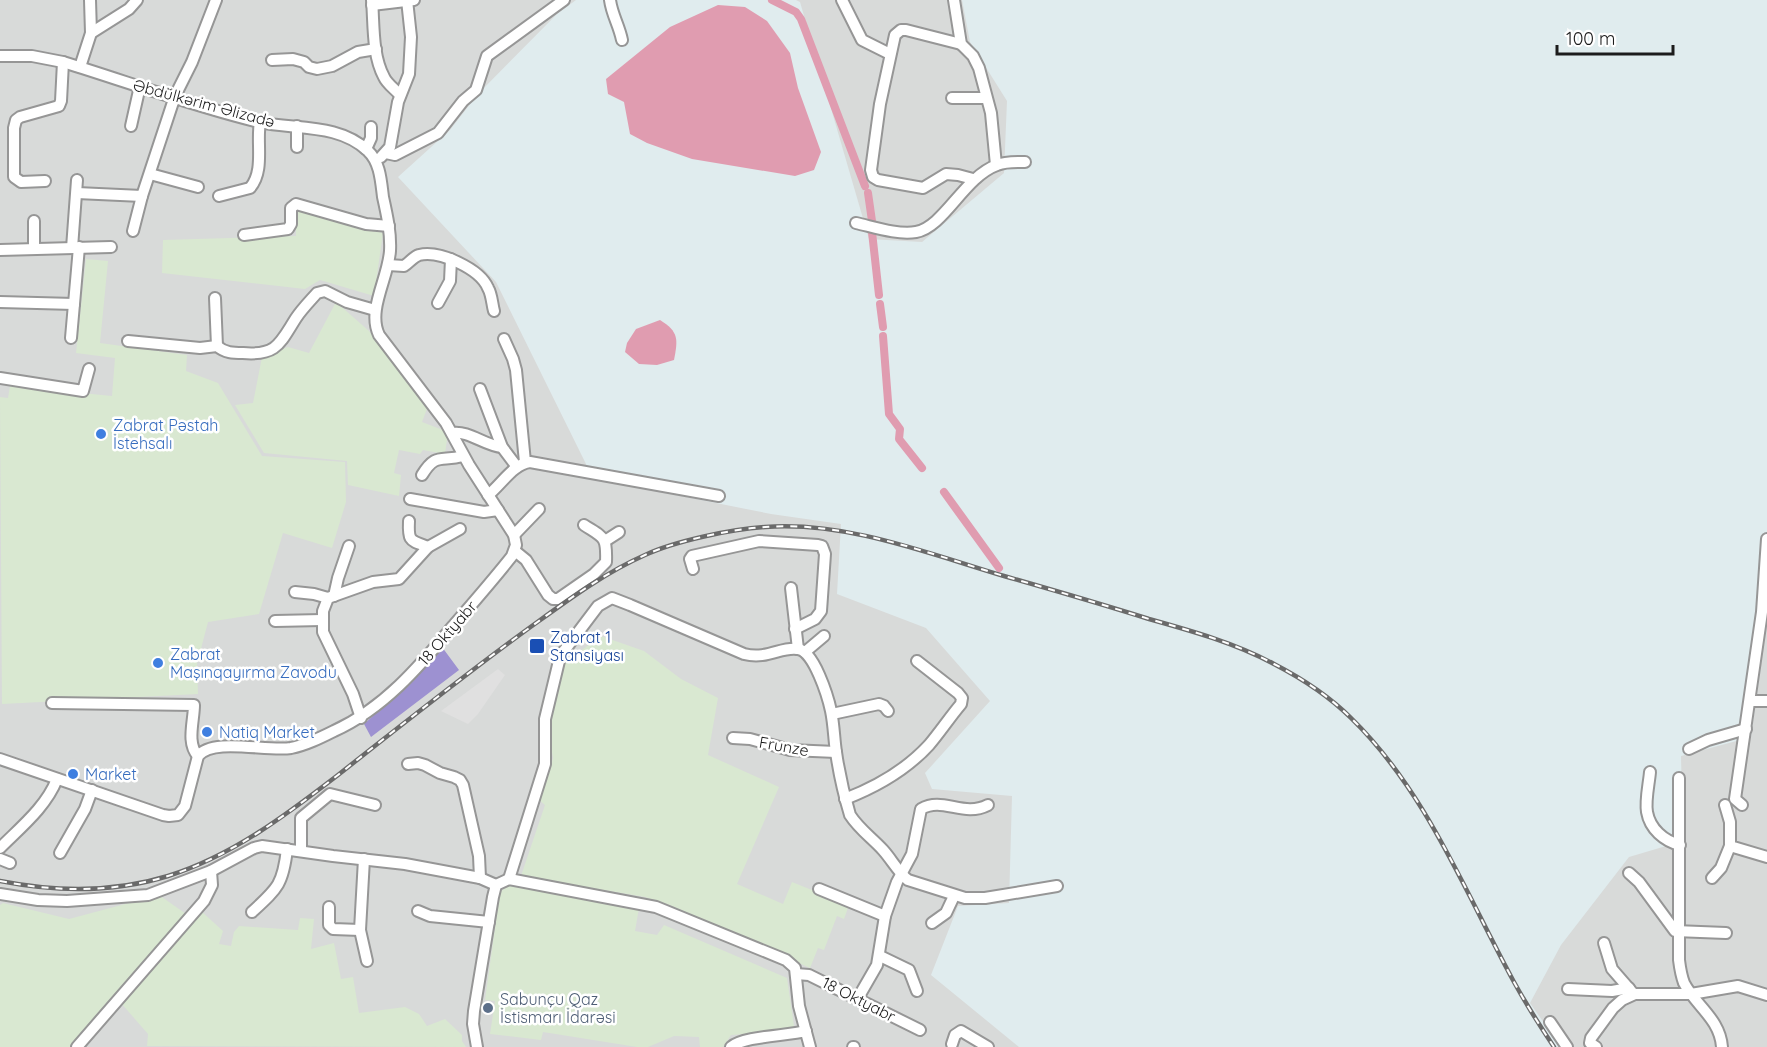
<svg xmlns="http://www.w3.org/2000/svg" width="1767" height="1047" font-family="Quicksand,sans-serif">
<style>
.residential{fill:#d8dad9}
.industrial{fill:#d9e8d1}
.forest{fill:#9d91d1}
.parking{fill:#e0e0e0}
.water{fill:#e09cb0}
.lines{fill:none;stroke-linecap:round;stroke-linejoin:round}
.canal{stroke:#e09cb0;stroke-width:8}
.minor-casing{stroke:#969696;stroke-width:14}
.minor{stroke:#fff;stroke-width:10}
.rail-casing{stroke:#6a6a6a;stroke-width:4.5}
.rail{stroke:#fff;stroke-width:2;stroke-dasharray:7;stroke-linecap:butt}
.shop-dot{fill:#3f7fe0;stroke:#fff;stroke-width:2}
.transit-dot{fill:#1a4fb4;stroke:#fff;stroke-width:2}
.service-dot{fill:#5c6f8a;stroke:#fff;stroke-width:2}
.labels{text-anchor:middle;stroke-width:5;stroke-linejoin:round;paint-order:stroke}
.street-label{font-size:16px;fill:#1c1c1c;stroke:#fff}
.shop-label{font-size:16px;fill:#366cbe;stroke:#fff;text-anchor:start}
.transit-label{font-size:16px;fill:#164399;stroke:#fff;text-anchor:start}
.service-label{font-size:16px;fill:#4e5e75;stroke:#fff;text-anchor:start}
</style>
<rect width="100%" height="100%" fill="#e0ecee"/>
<!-- residential -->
<g class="residential">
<polygon points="0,0 576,0 557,14 478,94 450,130 398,177 496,282 586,464 591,478 771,514 841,524 837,594 926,628 990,701 925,773 932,789 1012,796 1009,903 958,906 931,975 1019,1047 0,1047"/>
<polygon points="796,0 962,0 970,42 1007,101 1004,173 922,242 869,239 800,2"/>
<polygon points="1767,608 1767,1047 1561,1047 1530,1003 1561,945 1629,857 1683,841 1681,756 1751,737 1760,673"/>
</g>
<!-- industrial -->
<g class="industrial">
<polygon points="296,208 383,233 374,296 320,280 305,289 162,273 163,240 296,236"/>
<polygon points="86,259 108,261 100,343 187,355 186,371 218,383 262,456 345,462 346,502 332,548 283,533 259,614 208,622 197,664 198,694 2,704 0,397 8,398 10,386 112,396 115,358 76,353"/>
<polygon points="336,302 369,331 428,406 422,422 448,432 445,454 423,450 420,454 399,450 394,473 401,475 399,496 348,485 347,461 264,453 235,405 253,403 262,357 288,347 309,353"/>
<polygon points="601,636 644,651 681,679 718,698 708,755 779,787 737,884 783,904 792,882 849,905 844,919 837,916 824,950 818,948 810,968 672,906 645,897 521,876 545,805 539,800 553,758 548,729 565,662"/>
<polygon points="509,885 639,908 635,931 657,935 664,925 787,978 794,1026 789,1031 731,1035 723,1047 700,1047 699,1037 674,1036 648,1047 637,1047 543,1032 541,1040 490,1034 495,1001 485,1000 500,892"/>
<polygon points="159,895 189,916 71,1047 0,1047 0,905 3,903 69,919"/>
<polygon points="201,911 223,931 219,944 231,946 234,932 239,926 298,930 300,918 314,919 311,949 334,943 341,979 353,977 359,1013 405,1007 419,1014 427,1026 445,1019 462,1035 462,1041 466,1047 147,1046 148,1034 121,1003"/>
</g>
<!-- forest -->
<polygon class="forest" points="442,647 459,670 371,737 364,724 405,687"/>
<!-- parking -->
<polygon class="parking" points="498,669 505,675 478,714 468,724 441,711"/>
<!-- water -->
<g class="water">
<polygon points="718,5 745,7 767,21 790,53 798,88 821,152 814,170 795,176 692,159 647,143 630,134 624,102 608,94 606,79 670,27"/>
<path d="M660,320C679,332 678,339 674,360L657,365L639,364L625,352L627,343L636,329Z"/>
</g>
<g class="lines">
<!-- canal -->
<g class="canal">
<polyline points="772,0 796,12 801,19 865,186"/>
<polyline points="868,193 872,221"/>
<polyline points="872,232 879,295"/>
<polyline points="880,304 883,327"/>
<polyline points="883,336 889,414 900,429 899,439 922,468"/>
<polyline points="944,492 999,568"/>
</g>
<!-- minor casing -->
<g class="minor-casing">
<g id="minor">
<path d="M372,0C374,24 372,55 384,77C387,84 395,89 400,95"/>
<path d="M610,0C612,15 619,25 622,40"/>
<polyline points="842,0 862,40 890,54"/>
<polyline points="954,0 961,44 973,56 979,68 991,113 996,165"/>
<polyline points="372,5 414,0"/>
<polyline points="91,33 129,9 137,0"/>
<polyline points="961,44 906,30 901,30 895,35 880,104 871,170 873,177 878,180 923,188 946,174 958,175 973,179"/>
<path d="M0,56H32L63,62C128,82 193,106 259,122C295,130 339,123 368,151C380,162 381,181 383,197C387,215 391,233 390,251C388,279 367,310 379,335L446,423L469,465L514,535L516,545L512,556C493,580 473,603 453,626C419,667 383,709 334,731C320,738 306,745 291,748C267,752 213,737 198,756L185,806L178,815L169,816L163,815L0,759"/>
<polyline points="272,60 293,59 304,62 309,67 317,69 332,66 358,52 376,49"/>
<polyline points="80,67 91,33 90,0"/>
<polyline points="952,98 986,98"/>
<polyline points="131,126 140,86"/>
<polyline points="297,126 297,147"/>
<polyline points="366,149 371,138 371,127"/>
<polyline points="386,153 395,155 438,133 463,101 476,90 487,56 564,0"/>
<polyline points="381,157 390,147 398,102 409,74 411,37 407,0"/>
<polyline points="150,174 198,187"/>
<polyline points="45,181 21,182 14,177 14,128 16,120 20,117 59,106 61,101 63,62"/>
<polyline points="77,193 142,196"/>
<path d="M219,196L250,188C265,171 256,142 260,122"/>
<path d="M856,223C874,227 897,235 916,232C944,227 964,177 997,165C1006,161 1016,162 1025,162"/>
<polyline points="133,231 142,196 175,96 192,62 216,0"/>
<polyline points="244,235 288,229 291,224 291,208 296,204 366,224 389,226"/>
<polyline points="72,248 77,180"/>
<polyline points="34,249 34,221"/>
<polyline points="0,250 111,247"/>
<path d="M388,265L404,266C409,263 413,257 419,255C440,250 480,269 488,288C492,295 492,304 494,311"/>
<polyline points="215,298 217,346"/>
<polyline points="0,302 74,304"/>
<polyline points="438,303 450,281 451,259"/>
<polyline points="71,338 79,247"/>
<polyline points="504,339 513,359 516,370 525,462"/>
<path d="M128,341L200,348L217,346C225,353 233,353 243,353C277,356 280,343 296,318C302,309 310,301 317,293L325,291L347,302L375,310"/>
<polyline points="0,378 83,391 89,369"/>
<polyline points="480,389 502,447 517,467"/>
<path d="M452,433C469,430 485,446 502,447"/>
<path d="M422,475C436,452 441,462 463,456"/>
<path d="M488,495C501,485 513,464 530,462L719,496"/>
<polyline points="410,499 484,512 498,510"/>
<path d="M409,521C408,542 410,540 428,547"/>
<polyline points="514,535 539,509"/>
<polyline points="605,541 619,532"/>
<path d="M515,551L526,560L548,595L553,599H558L594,574L606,562C607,536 604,538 584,525"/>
<polyline points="693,569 690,559 692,556 759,541 818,545 822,546 825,554 821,611 815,619 795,629"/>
<polyline points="791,588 798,649"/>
<polyline points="295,592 314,594 328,598"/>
<polyline points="334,596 338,578 349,546"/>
<polyline points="275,621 322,620"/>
<polyline points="805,652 824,636"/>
<polyline points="1750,701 1767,701"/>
<path d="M52,703L194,705C194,721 186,743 198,756"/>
<polyline points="832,714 879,704 884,706 888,711"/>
<polyline points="361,718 353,694 323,632 323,611 328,598 373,582 399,579 428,547 460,529"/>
<polyline points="733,738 750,739 790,750 836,752"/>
<polyline points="1689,749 1708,740 1746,729"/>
<polyline points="408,764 418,763 425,765 440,773 454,777 460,780 463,785 479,856 480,878"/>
<path d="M1650,772C1649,784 1645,800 1647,812C1650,829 1664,841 1680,845"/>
<path d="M1679,778V960C1680,968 1681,975 1684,983C1696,1006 1720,1019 1722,1047"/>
<path d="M845,799C876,787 907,769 929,745C940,732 950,717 961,704L962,698L958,693L917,661"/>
<polyline points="1725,805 1730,822 1730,846 1767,857"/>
<polyline points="1742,805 1735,799 1762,612 1767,539"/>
<path d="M0,848C21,827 46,807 57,779"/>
<polyline points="301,850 301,818 330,794 375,805"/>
<polyline points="60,853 85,809 92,790"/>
<polyline points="0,859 10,863"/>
<polyline points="364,859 360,930 367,961"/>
<polyline points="1629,873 1639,882 1675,931 1726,933"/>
<polyline points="1712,878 1721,868 1730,846"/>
<path d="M509,879L545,764V719L559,661L564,651L598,606L612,598L630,605L744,654C768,660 781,646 798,649C814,651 828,697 831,711C834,725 834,739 836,752C839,773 844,795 850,815C859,829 872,838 883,850C892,860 898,872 908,880L965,898H985L1057,886"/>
<polyline points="819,889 885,916"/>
<polyline points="0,894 38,900 67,901 148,895 211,871 254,848 262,846 333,856 405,864 480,878 496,885"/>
<polyline points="329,907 329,925 333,929 360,930"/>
<polyline points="418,911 430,916 489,922"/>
<path d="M252,912C278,888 283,884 287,849"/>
<polyline points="932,923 946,913 954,896"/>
<polyline points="1604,943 1612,969 1632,992"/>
<polyline points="880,956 909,970 917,991"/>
<polyline points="796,974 809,975 920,1030"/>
<polyline points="1568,989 1612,991 1629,988"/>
<path d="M858,998L877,965L885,916L897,882L912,854L921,809C943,796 963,818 988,805"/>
<polyline points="1550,1022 1567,1047"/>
<polyline points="952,1044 955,1035 961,1031 988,1047"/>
<polyline points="77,1047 204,901 212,885 211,871"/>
<polyline points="477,1047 473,1024 474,1011 493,897 496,885 509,879 656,907 786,960 795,968 799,1006 810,1047"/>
<path d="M731,1047C744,1036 787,1036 806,1031"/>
<polyline points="853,1047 854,1047"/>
<polyline points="1596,1047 1590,1043 1591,1038 1613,1008 1622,1000 1635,994 1691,994 1738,986 1767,995"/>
</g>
</g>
<!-- minor -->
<use href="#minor" class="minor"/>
<!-- rail casing -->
<g class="rail-casing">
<path id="rail" d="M0,881C56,892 113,893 168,876C232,856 286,815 338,775C400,726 462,677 525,631C564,603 602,574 645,555C675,541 732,529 765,527C846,521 927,553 1004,576C1053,590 1101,604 1149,619C1192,631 1235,643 1274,664C1301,678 1329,696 1351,718C1426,791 1465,892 1514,982C1526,1004 1540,1026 1554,1047"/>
</g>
<!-- rail -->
<use href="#rail" class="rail"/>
</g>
<!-- markers -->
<g class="shop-dot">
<circle cx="101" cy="434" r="6"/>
<circle cx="158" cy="663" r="6"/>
<circle cx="207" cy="732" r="6"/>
<circle cx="73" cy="774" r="6"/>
</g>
<rect class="transit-dot" x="529" y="638" width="16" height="16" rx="3"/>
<circle class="service-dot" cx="488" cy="1008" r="6"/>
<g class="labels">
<!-- street labels -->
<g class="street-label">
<text transform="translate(204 103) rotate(15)" y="6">Əbdülkərim Əlizadə</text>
<text transform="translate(447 633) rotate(-49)" y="6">18 Oktyabr</text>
<text transform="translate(784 746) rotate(10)" y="6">Frunze</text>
<text transform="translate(859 999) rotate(27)" y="6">18 Oktyabr</text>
</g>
<!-- shop labels -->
<g class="shop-label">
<text x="113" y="431">Zabrat Pəstah<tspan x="113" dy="18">İstehsalı</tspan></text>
<text x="170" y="660">Zabrat<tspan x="170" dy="18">Maşınqayırma Zavodu</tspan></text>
<text x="219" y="738">Natiq Market</text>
<text x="85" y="780">Market</text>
</g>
<!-- transit labels -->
<g class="transit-label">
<text x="550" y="643">Zabrat 1<tspan x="550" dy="18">Stansiyası</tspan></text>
</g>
<!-- service labels -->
<g class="service-label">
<text x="500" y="1005">Sabunçu Qaz<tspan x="500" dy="18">İstismarı İdarəsi</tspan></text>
</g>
</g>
<!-- scale -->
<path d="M1557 45v9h116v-9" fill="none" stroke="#1c1c1c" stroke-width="3"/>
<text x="1566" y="45" font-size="18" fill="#1c1c1c" stroke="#ffffff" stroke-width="4.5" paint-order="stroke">100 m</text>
</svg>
